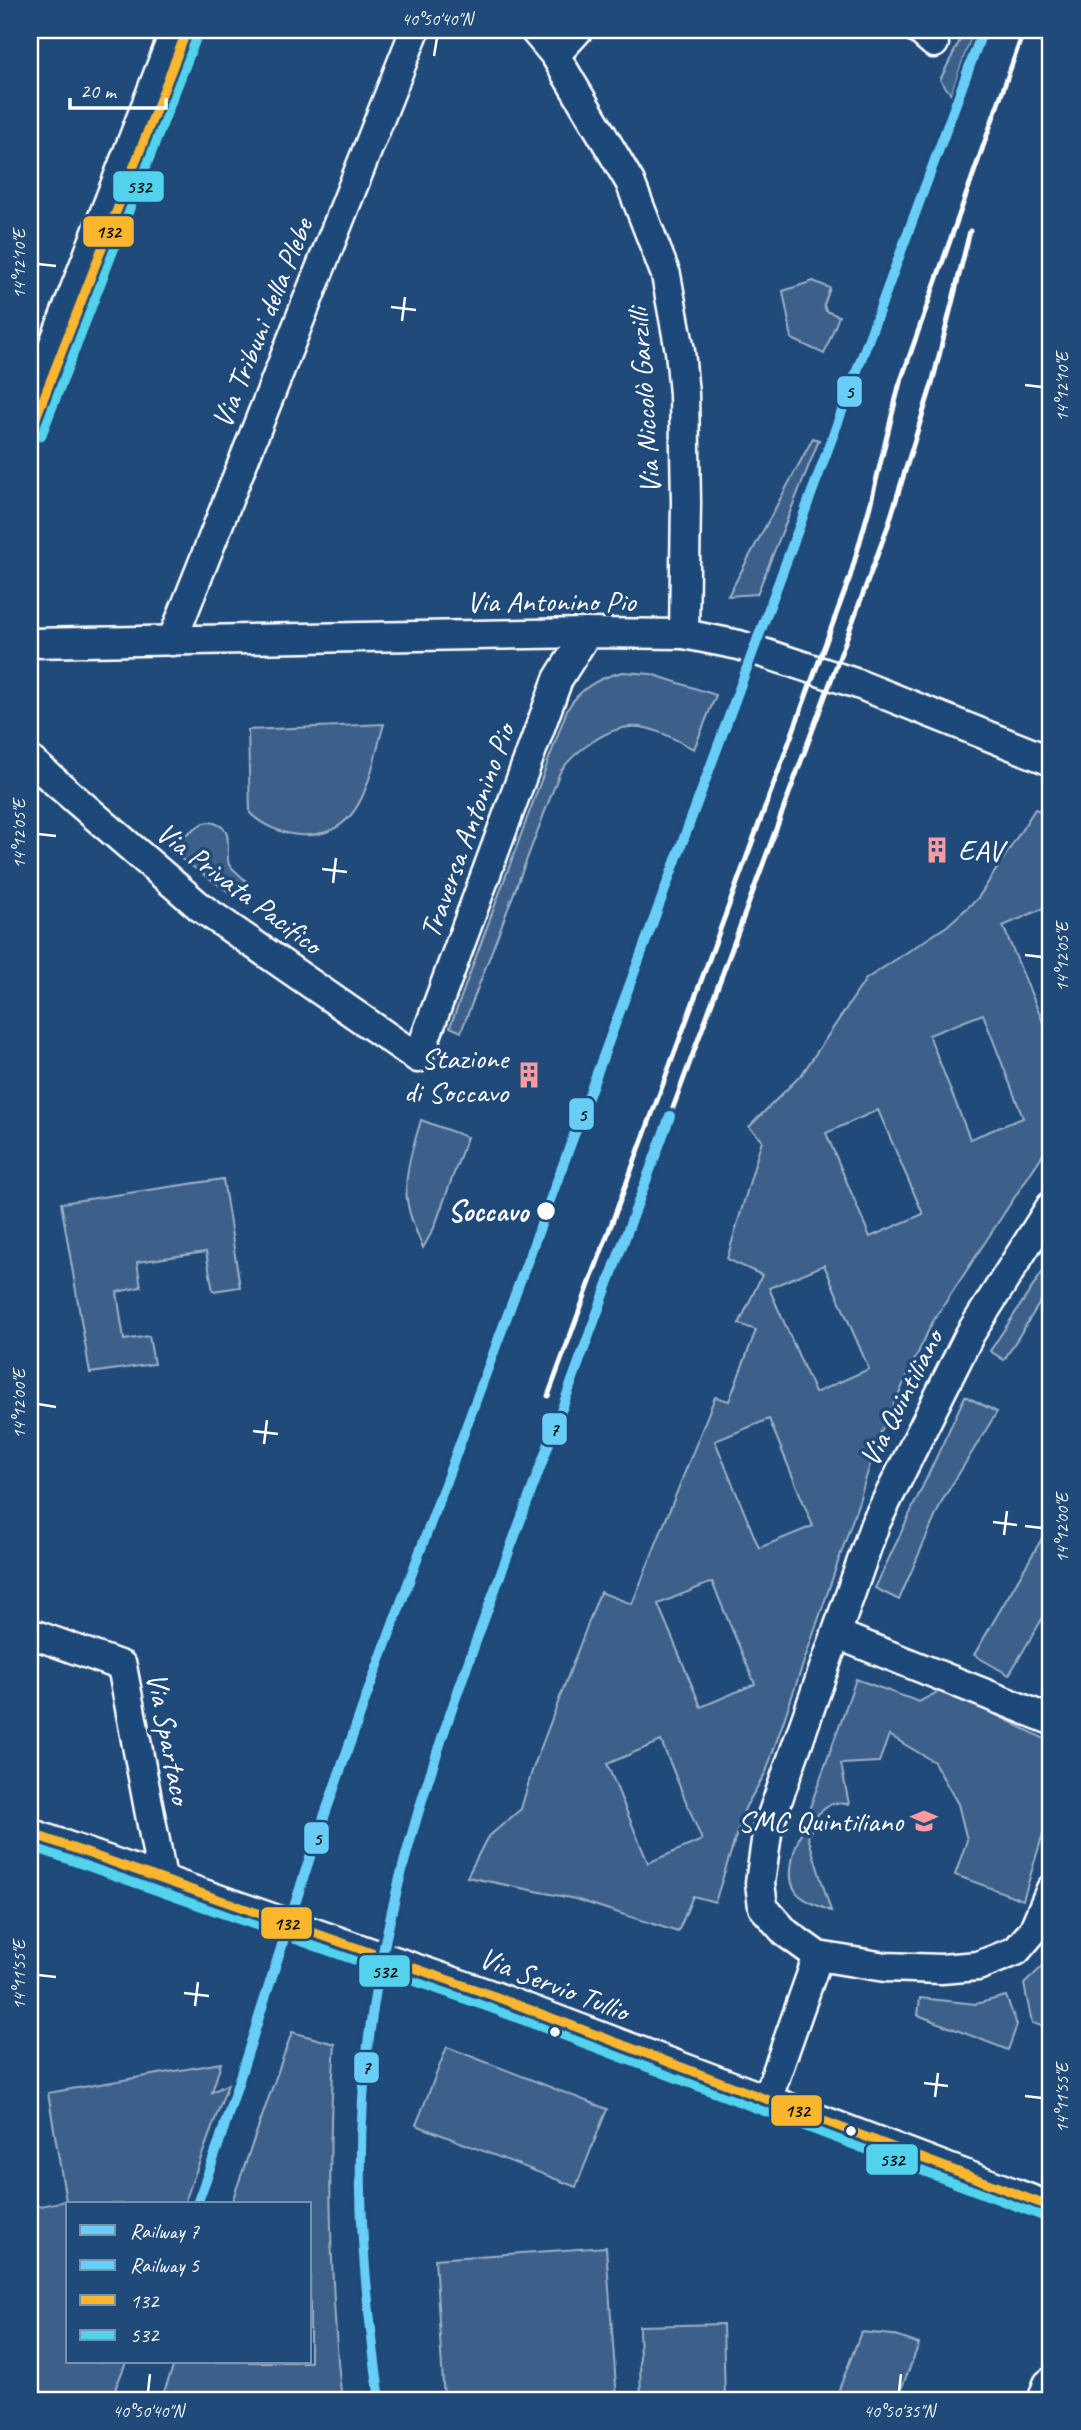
<svg xmlns="http://www.w3.org/2000/svg" width="1081" height="2430" font-family="Caveat,sans-serif">
<style>
.green{fill:#3c618b;stroke:#9eb0c5;stroke-width:2;fill-rule:evenodd}
.lines{fill:none;stroke-linecap:round;stroke-linejoin:round}
.minor-casing{stroke:#fff;stroke-width:33}
.tertiary-casing{stroke:#fff;stroke-width:40}
.minor{stroke:#1f4a7a;stroke-width:28}
.tertiary{stroke:#1f4a7a;stroke-width:35}
.rail{stroke:#fff;stroke-width:5}
.bus-1-casing{stroke:#1f4a7a;stroke-width:14}
.bus-2-casing{stroke:#1f4a7a;stroke-width:14}
.bus-1{stroke:#fab62d;stroke-width:9}
.bus-2{stroke:#53d2ee;stroke-width:9}
.rail-1-casing{stroke:#1f4a7a;stroke-width:16}
.rail-2-casing{stroke:#1f4a7a;stroke-width:16}
.rail-1{stroke:#68cef8;stroke-width:10}
.rail-2{stroke:#68cef8;stroke-width:10}
.ticks{fill:none;stroke:#fff;stroke-width:2.5}
.stop-dot{fill:#fff;stroke:#1f4a7a;stroke-width:2.5}
.labels{text-anchor:middle;stroke-width:7;stroke-linejoin:round;paint-order:stroke}
.street-label{font-size:30px;fill:#fff;stroke:#1f4a7a}
.poi-label{font-size:30px;fill:#fff;stroke:#1f4a7a;text-anchor:end}
.stop-label{font-size:30px;font-weight:bold;fill:#fff;stroke:#1f4a7a;text-anchor:end}
.line-badge{stroke:#1f4a7a;stroke-width:2.5}
.pale-badge-label{font-size:19px;text-anchor:middle;font-weight:bold;fill:#111}
.neatline{fill:none;stroke:#fff;stroke-width:2.5}
.ticks-label{font-size:18px;text-anchor:middle;fill:#fff}
</style>
<rect width="100%" height="100%" fill="#1f4a7a"/>
<filter id="ink" filterUnits="userSpaceOnUse"><feTurbulence type="fractalNoise" baseFrequency=".0143" numOctaves="2"/><feDisplacementMap in="SourceGraphic" scale="14" xChannelSelector="R" yChannelSelector="G"/><feConvolveMatrix kernelMatrix="1 2 1 2 8 2 1 2 1" color-interpolation-filters="sRGB"/></filter>
<g filter="url(#ink)">
<!-- green -->
<g class="green">
<polygon points="965,30 974,30 951,94 940,80"/>
<polygon points="813,281 830,288 824,305 826,311 839,316 824,354 792,339 783,291"/>
<polygon points="813,438 819,440 757,594 728,596"/>
<path d="M623,672L651,674L716,695L694,749C654,729 633,714 592,742C578,751 569,759 560,772L461,1032L450,1027L567,710C579,689 600,677 623,672Z"/>
<path d="M384,724C369,773 366,839 299,835C283,834 261,825 250,813L248,730Z"/>
<path d="M1035,809L1051,816V905L1003,926L1048,1034L1051,1033V1142L932,1323L878,1438L859,1501L766,1772L745,1808L715,1902L693,1896L678,1932L575,1899L467,1877L487,1838L521,1809L532,1771L600,1592L632,1604L715,1397L729,1401L756,1330L739,1324L762,1275L727,1259L762,1140L749,1127L802,1074L866,979L947,926L978,898ZM983,1014L1023,1118L970,1139L929,1035ZM878,1110L923,1214L870,1237L826,1133ZM824,1265L869,1369L815,1393L769,1288ZM769,1419L813,1526L759,1548L715,1441ZM712,1582L755,1684L701,1707L658,1604ZM661,1741L702,1840L648,1863L607,1764Z"/>
<path d="M210,822C237,827 224,847 229,865L246,881L236,897L166,848L203,823Z"/>
<path d="M421,1120L467,1137L434,1228L423,1248C418,1235 411,1221 408,1206C402,1177 413,1148 421,1120Z"/>
<polygon points="223,1179 240,1287 213,1291 206,1252 137,1262 141,1287 117,1292 124,1340 149,1336 154,1364 90,1373 61,1203"/>
<polygon points="1051,1259 1051,1285 1004,1360 990,1351"/>
<polygon points="965,1396 997,1412 942,1501 899,1600 875,1588"/>
<polygon points="1051,1523 1051,1604 1009,1675 974,1655"/>
<path d="M856,1679L919,1702L943,1689L1051,1742V1807L1023,1900L955,1875L967,1840L958,1804L934,1762L889,1735L879,1762L841,1764L849,1804L832,1803L818,1814L808,1837L831,1911C797,1898 784,1892 794,1852Z"/>
<polygon points="1051,1958 1051,2019 1048,2028 1032,2023 1024,1984"/>
<polygon points="1006,1996 1017,2025 1008,2050 918,2015 920,1998 976,2004"/>
<path d="M292,2032L335,2044C329,2123 329,2202 333,2282C335,2321 337,2361 342,2400H161L175,2362H310V2204H231Z"/>
<polygon points="447,2047 607,2109 576,2187 416,2125"/>
<polygon points="221,2063 212,2092 228,2084 184,2204 68,2204 68,2362 126,2362 111,2400 30,2400 30,2208 66,2201 48,2093"/>
<polygon points="606,2247 617,2400 444,2400 435,2259"/>
<polygon points="723,2324 725,2400 641,2400 639,2326"/>
<polygon points="861,2332 893,2335 919,2344 897,2400 835,2400"/>
</g>
<g class="lines">
<!-- minor casing -->
<g class="minor-casing">
<g id="minor">
<polyline points="534,30 555,55 630,182 666,275 680,351 684,394 686,502 684,634"/>
<polyline points="919,30 934,43"/>
<polyline points="555,55 578,30"/>
<polyline points="172,641 415,30"/>
<polyline points="30,643 587,633 684,634 739,645 858,684 1051,761"/>
<polyline points="30,760 200,907 418,1058 558,679 587,633"/>
<polyline points="1051,1206 970,1334 875,1524 768,1827 760,1883 763,1907 786,1933 818,1956 885,1967 941,1969 978,1966 1016,1951 1033,1931 1051,1889"/>
<polyline points="30,1633 122,1666 162,1878"/>
<polyline points="836,1634 1051,1720"/>
<polyline points="30,1833 494,1996 1051,2207"/>
<polyline points="767,2100 818,1956"/>
</g>
</g>
<!-- tertiary casing -->
<g class="tertiary-casing">
<g id="tertiary">
<polyline points="30,415 179,30"/>
<polyline points="1046,2400 1051,2386"/>
</g>
</g>
<!-- minor -->
<use href="#minor" class="minor"/>
<!-- tertiary -->
<use href="#tertiary" class="tertiary"/>
<!-- rail -->
<g class="rail">
<polyline points="670,1116 888,526 932,384 970,231"/>
<polyline points="548,1396 850,577 870,506 899,386 1024,30"/>
</g>
<!-- bus-1 casing -->
<g class="bus-1-casing">
<g id="bus-1">
<polyline points="30,433 187,30"/>
<polyline points="30,1833 494,1996 1051,2207"/>
</g>
</g>
<!-- bus-2 casing -->
<g class="bus-2-casing">
<g id="bus-2">
<polyline points="41,437 198,34"/>
<polyline points="30,1846 490,2008 1047,2218"/>
</g>
</g>
<!-- bus-1 -->
<use href="#bus-1" class="bus-1"/>
<!-- bus-2 -->
<use href="#bus-2" class="bus-2"/>
<!-- rail-1 casing -->
<g class="rail-1-casing">
<path id="rail-1" d="M380,2400C366,2300 356,2201 363,2099C375,1910 442,1733 507,1557C561,1410 616,1263 670,1116"/>
</g>
<!-- rail-2 casing -->
<g class="rail-2-casing">
<polyline id="rail-2" points="197,2204 218,2146 310,1857 365,1700 983,30"/>
</g>
<!-- rail-1 -->
<use href="#rail-1" class="rail-1"/>
<!-- rail-2 -->
<use href="#rail-2" class="rail-2"/>
</g>
</g>
<!-- ticks -->
<path class="ticks" d="M434,56L437,38M38,264L56,266M391,307L416,310M402,321L405,297M1025,385L1042,387M38,834L56,836M322,869L347,872M333,883L336,858M1025,955L1042,957M38,1404L56,1407M253,1431L278,1434M264,1444L267,1420M993,1522L1017,1525M1025,1526L1042,1528M1004,1535L1007,1511M38,1975L56,1977M184,1993L209,1996M195,2006L198,1982M924,2083L948,2086M1025,2096L1042,2098M935,2097L938,2073M148,2392L150,2374M899,2392L901,2374"/>
<!-- icons -->
<defs>
<g id="building-bare" transform="scale(2.1)"><path d="M-4-6H4V6H1V3H-1V6H-4ZM-2.5-4.3h1.7v1.8h-1.7ZM.8-4.3h1.7v1.8H.8ZM-2.5-1h1.7V.8h-1.7ZM.8-1h1.7V.8H.8Z" fill="#ff9aa2" stroke="#1f4a7a" stroke-width="2.5" paint-order="stroke"/></g>
<g id="school-bare" transform="scale(2.1)"><path d="M0-5L7-2L0 1L-7-2ZM-4 1L0 2.5L4 1V4Q0 6-4 4Z" fill="#ff9aa2" stroke="#1f4a7a" stroke-width="2.5" paint-order="stroke"/></g>
</defs>
<g fill-rule="evenodd">
<use href="#building-bare" x="937" y="850"/>
<use href="#building-bare" x="529" y="1075"/>
<use href="#school-bare" x="924" y="1821"/>
</g>
<!-- markers -->
<g class="stop-dot">
<circle cx="546" cy="1211" r="10"/>
<circle cx="555" cy="2032" r="6"/>
<circle cx="851" cy="2131" r="6"/>
</g>
<g class="labels">
<!-- street labels -->
<g class="street-label">
<text transform="translate(262 323) rotate(-68)" y="10">Via Tribuni della Plebe</text>
<text transform="translate(644 401) rotate(-94)" y="10">Via Niccolò Garzilli</text>
<text x="551" y="611">Via Antonino Pio</text>
<text transform="translate(467 831) rotate(-70)" y="10">Traversa Antonino Pio</text>
<text transform="translate(239 888) rotate(37)" y="10">Via Privata Pacifico</text>
<text transform="translate(901 1398) rotate(-63)" y="10">Via Quintiliano</text>
<text transform="translate(169 1738) rotate(79)" y="10">Via Spartaco</text>
<text transform="translate(554 1984) rotate(21)" y="10">Via Servio Tullio</text>
</g>
<!-- poi labels -->
<g class="poi-label">
<text x="958" y="860" text-anchor="start">EAV</text>
<text x="508" y="1068">Stazione<tspan x="508" dy="34">di Soccavo</tspan></text>
<text x="903" y="1831">SMC Quintiliano</text>
</g>
<!-- stop labels -->
<g class="stop-label">
<text x="528" y="1221">Soccavo</text>
</g>
</g>
<g class="line-badge">
<rect x="112" y="170" width="53" height="33" rx="7" fill="#53d2ee"/>
<rect x="82" y="215" width="53" height="33" rx="7" fill="#fab62d"/>
<rect x="836" y="375" width="27" height="33" rx="7" fill="#68cef8"/>
<rect x="568" y="1097" width="27" height="34" rx="7" fill="#68cef8"/>
<rect x="541" y="1412" width="27" height="34" rx="7" fill="#68cef8"/>
<rect x="303" y="1821" width="27" height="34" rx="7" fill="#68cef8"/>
<rect x="260" y="1906" width="53" height="34" rx="7" fill="#fab62d"/>
<rect x="358" y="1954" width="53" height="34" rx="7" fill="#53d2ee"/>
<rect x="353" y="2051" width="27" height="33" rx="7" fill="#68cef8"/>
<rect x="770" y="2094" width="53" height="33" rx="7" fill="#fab62d"/>
<rect x="865" y="2143" width="54" height="33" rx="7" fill="#53d2ee"/>
</g>
<g class="pale-badge-label">
<text x="139" y="193">532</text>
<text x="108" y="238">132</text>
<text x="849" y="398">5</text>
<text x="582" y="1121">5</text>
<text x="554" y="1436">7</text>
<text x="317" y="1845">5</text>
<text x="286" y="1930">132</text>
<text x="384" y="1978">532</text>
<text x="366" y="2074">7</text>
<text x="797" y="2117">132</text>
<text x="892" y="2166">532</text>
</g>
<!-- margin -->
<rect width="1081" height="2430" fill="none" stroke="#1f4a7a" stroke-width="77"/>
<!-- legend -->
<rect x="66" y="2202" width="245" height="161" fill="#1f4a7a" stroke="#7992af" stroke-width="2"/>
<rect x="80" y="2225" width="35" height="10" fill="#68cef8" stroke="#7992af" stroke-width="2"/>
<text x="130" y="2238" font-size="21" fill="#ffffff">Railway 7</text>
<rect x="80" y="2260" width="35" height="10" fill="#68cef8" stroke="#7992af" stroke-width="2"/>
<text x="130" y="2272" font-size="21" fill="#ffffff">Railway 5</text>
<rect x="80" y="2295" width="35" height="10" fill="#fab62d" stroke="#7992af" stroke-width="2"/>
<text x="130" y="2308" font-size="21" fill="#ffffff">132</text>
<rect x="80" y="2330" width="35" height="10" fill="#53d2ee" stroke="#7992af" stroke-width="2"/>
<text x="130" y="2342" font-size="21" fill="#ffffff">532</text>
<!-- scale -->
<path d="M70 98v10h96v-10" fill="none" stroke="#ffffff" stroke-width="3.5"/>
<text x="80" y="98" font-size="21" fill="#ffffff" stroke="#1f4a7a" stroke-width="5" paint-order="stroke">20 m</text>
<rect x="38" y="38" width="1004" height="2354" class="neatline"/>
<g class="ticks-label">
<text x="437" y="25">40°50'40"N</text>
<text transform="translate(19 264) rotate(-90)" y="6">14°12'10"E</text>
<text transform="translate(1062 387) rotate(-90)" y="6">14°12'10"E</text>
<text transform="translate(19 834) rotate(-90)" y="6">14°12'05"E</text>
<text transform="translate(1062 957) rotate(-90)" y="6">14°12'05"E</text>
<text transform="translate(19 1404) rotate(-90)" y="6">14°12'00"E</text>
<text transform="translate(1062 1528) rotate(-90)" y="6">14°12'00"E</text>
<text transform="translate(19 1975) rotate(-90)" y="6">14°11'55"E</text>
<text transform="translate(1062 2098) rotate(-90)" y="6">14°11'55"E</text>
<text x="148" y="2417">40°50'40"N</text>
<text x="899" y="2417">40°50'35"N</text>
</g>
</svg>
